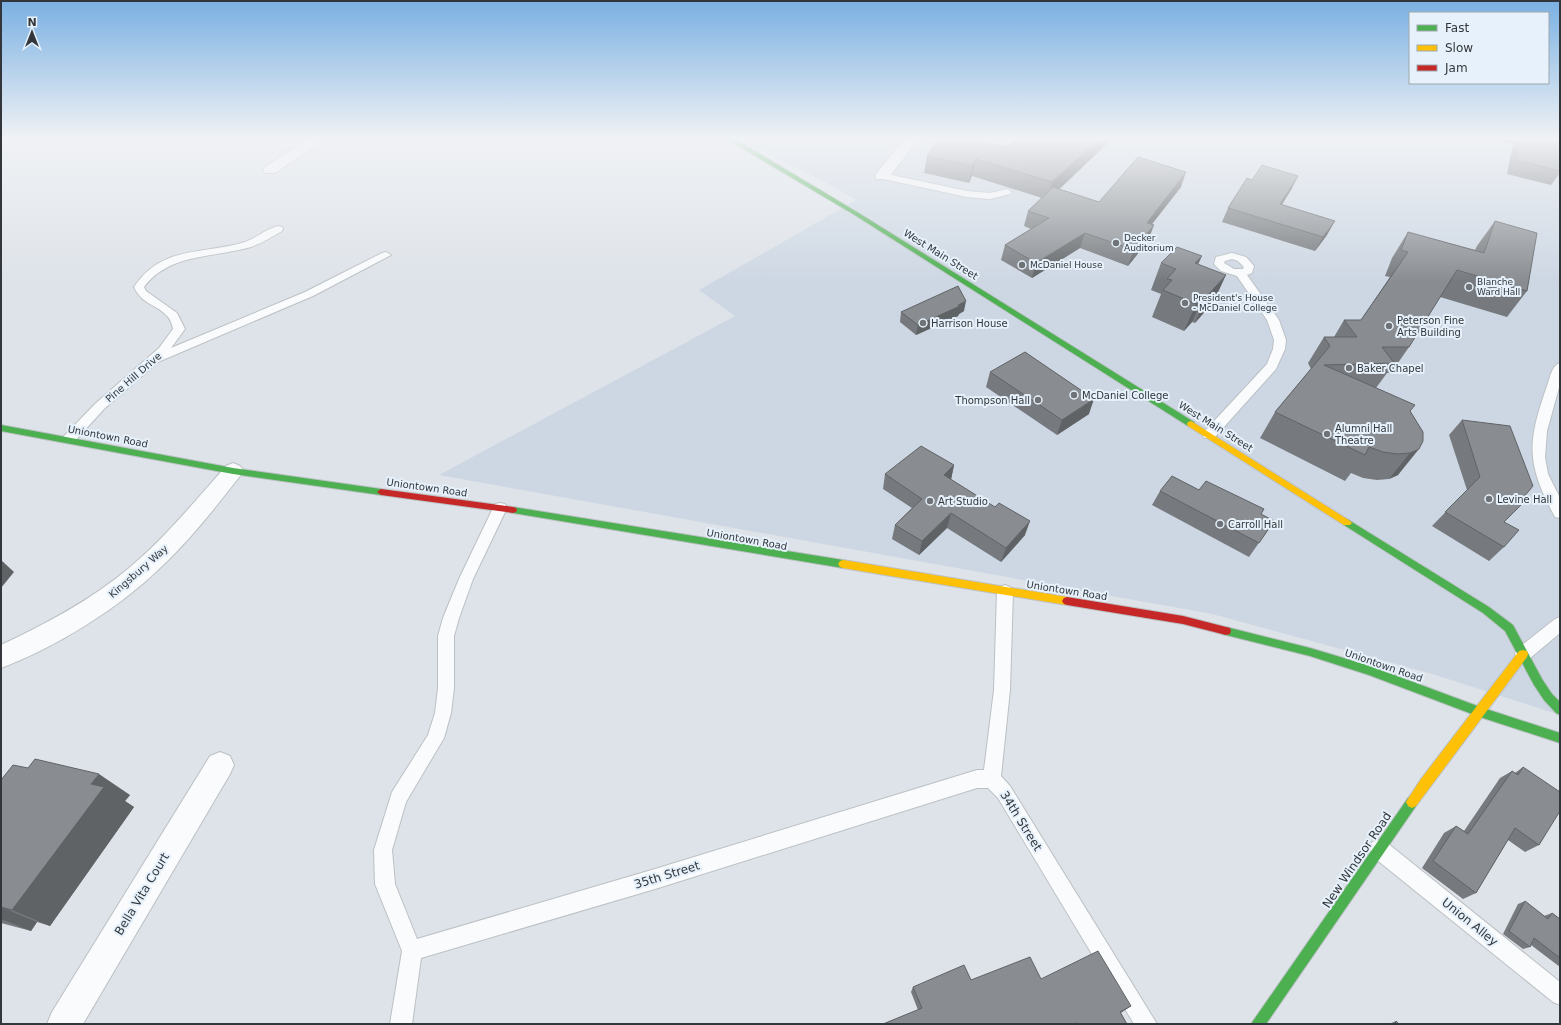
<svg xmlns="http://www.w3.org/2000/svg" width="1561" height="1025" font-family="'DejaVu Sans',sans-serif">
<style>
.built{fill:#cdd7e3}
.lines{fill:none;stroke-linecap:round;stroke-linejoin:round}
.lane-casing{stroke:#bbc0c4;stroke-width:2}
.street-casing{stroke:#bbc0c4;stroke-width:2}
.fast-casing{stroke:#bbc0c4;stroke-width:2}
.slow-casing{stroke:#bbc0c4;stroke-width:2}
.jam-casing{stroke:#bbc0c4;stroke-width:2}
.lane{fill:#fafbfc;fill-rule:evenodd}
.street{fill:#fafbfc;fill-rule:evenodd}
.fast{fill:#4caf50;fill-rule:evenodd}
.slow{fill:#ffc107;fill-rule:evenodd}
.jam{fill:#c62828;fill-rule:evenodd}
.wall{fill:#76797d}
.shaded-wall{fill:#606366}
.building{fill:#898d91;stroke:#606366}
.poi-dot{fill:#6f7378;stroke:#e6f1fb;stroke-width:1.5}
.labels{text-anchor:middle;stroke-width:4;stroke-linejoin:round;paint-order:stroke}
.far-poi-label{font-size:9px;fill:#33373b;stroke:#e6f1fb;text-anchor:start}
.street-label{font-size:10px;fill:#33373b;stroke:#e6f1fb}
.poi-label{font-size:10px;fill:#33373b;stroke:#e6f1fb;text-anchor:start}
.near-street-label{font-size:12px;fill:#33373b;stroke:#e6f1fb}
</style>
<rect width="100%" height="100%" fill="#dee3e9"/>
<!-- built -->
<polygon class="built" points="735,138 1560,138 1560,715 1429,673 1212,614 439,475 735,316 699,290 856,200 823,181"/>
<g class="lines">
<!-- lane casing -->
<g class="lane-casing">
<g id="lane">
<polygon points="882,173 967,191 990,193 1007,189 1012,192 1010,194 990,199 967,197 879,178 879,174"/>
<path d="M278,226L282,227L283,229L282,231C272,237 262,243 251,247C214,258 169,253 144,287L146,291L177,313L185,329L171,348L305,292L382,253L386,252L391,255L313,296L158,362L104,409L74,442H64L63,439L64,436L96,403L159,348L173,329C172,325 171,320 168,317C157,304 142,305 134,287C162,245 202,255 245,242C256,238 266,229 278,226Z"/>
<path d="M1232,253L1246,257L1254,266L1252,273L1247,275L1279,320L1286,340L1285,349L1276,369L1214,438H1204L1203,435L1204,432L1267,364L1273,349L1274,340L1267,320L1237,276L1221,271L1214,264L1216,257ZM1232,259L1238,261L1244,267L1243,269H1234L1224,263L1225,261Z"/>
<path d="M1560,363V384L1547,431L1545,457L1548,474L1560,498V518L1555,517C1526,463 1527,443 1547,386C1550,378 1552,365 1560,363Z"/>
<polygon points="500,503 505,504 507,508 473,579 459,618 454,636 454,688 451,713 444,738 406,802 392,850 395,884 417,939 655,869 977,770 984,770 994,690 997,591 1000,587 1005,585 1010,587 1013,591 1010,690 1001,776 1010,786 1157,1024 1134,1024 998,798 988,788 977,788 655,889 421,958 412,1024 390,1024 402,951 375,884 374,850 392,792 428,735 435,713 438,688 438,636 443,618 459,579 493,508 495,504"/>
<polygon points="1560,617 1560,633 1529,659 1523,661 1517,659 1515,654 1517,649 1555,619"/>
<polygon points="1379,840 1386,842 1560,982 1560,1005 1553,1002 1372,856 1370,849 1372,842"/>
</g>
</g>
<!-- street casing -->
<g class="street-casing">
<g id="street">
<polygon points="309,138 326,138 275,173 265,173 263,170 265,167"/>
<polygon points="905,138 920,138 887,179 877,179 875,176 877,173"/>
<path d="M233,463L240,466L244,471L240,476C215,508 190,540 160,568C119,608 55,648 1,668V645C46,624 91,600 129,568C165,538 195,501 226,466Z"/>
<polygon points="220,752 230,756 234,765 230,774 83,1024 47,1024 52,1012 210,756"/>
</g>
</g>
<!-- fast casing -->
<g class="fast-casing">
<g id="fast">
<polygon points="725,138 733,138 857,212 1194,422 1195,424 1194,426 1188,426 853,214"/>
<polygon points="1,425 233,468 381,489 385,492 381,495 233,474 1,431"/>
<polygon points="513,507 843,560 846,561 848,564 846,567 843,568 513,513 510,512 509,510 510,508"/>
<polygon points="1347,519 1489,607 1513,625 1542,679 1552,694 1560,702 1560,715 1556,713 1544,700 1534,685 1505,631 1483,613 1344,525 1342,523 1344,521"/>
<polygon points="1226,627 1310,648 1370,666 1480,707 1560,733 1560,743 1480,717 1369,675 1310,656 1222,634 1221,631 1222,628"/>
<polygon points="1412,796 1416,798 1418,802 1416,806 1266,1024 1251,1024 1408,798"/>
</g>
</g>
<!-- slow casing -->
<g class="slow-casing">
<g id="slow">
<polygon points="1191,421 1350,521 1352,523 1350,525 1344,525 1188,426 1187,424 1188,422"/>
<polygon points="843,560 1067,597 1070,598 1072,601 1070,604 1067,605 843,568 840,567 838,564 840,561"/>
<polygon points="1523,650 1527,651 1528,654 1527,657 1416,806 1412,808 1408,806 1406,802 1421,779 1519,651"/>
</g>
</g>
<!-- jam casing -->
<g class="jam-casing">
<g id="jam">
<polygon points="381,489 513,507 516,508 517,510 516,512 513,513 381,495 377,492"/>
<polygon points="1067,597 1183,616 1226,627 1230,628 1231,631 1230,634 1226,635 1183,624 1067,605 1064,604 1062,601 1064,598"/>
</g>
</g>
<!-- lane -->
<use href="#lane" class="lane"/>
<!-- street -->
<use href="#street" class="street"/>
<!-- fast -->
<use href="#fast" class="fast"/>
<!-- slow -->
<use href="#slow" class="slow"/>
<!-- jam -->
<use href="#jam" class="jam"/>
</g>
<!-- wall -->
<g class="wall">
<polygon points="1018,138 1113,138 1059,189 1099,202 1181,187 1152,224 1148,241 1128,266 1080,248 1032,278 1001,260 1005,245 1031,229 1024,226 1028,211 1042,198 972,176 969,183 924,173 927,156 1007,147"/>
<polygon points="1493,138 1560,138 1560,173 1551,185 1507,174 1513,144 1492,140"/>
<polygon points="1298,176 1291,190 1281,205 1327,235 1315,251 1222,222 1228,208 1252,180"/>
<polygon points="1495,221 1527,291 1507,317 1440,297 1409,347 1391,373 1387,373 1376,388 1410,411 1423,432 1398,475 1389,479 1377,480 1363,478 1351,473 1345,481 1260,438 1275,412 1311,369 1308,363 1324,337 1334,337 1344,320 1361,320 1390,277 1385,276 1392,258 1408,232 1475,250 1477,246"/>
<polygon points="1161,263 1198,264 1214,301 1195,323 1192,322 1184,331 1152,317 1161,294 1151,290"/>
<polygon points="964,311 959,314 958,316 916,335 900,322 901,312"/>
<polygon points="990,372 1089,414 1057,435 986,387"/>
<polygon points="1462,420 1504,522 1504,547 1489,561 1432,526 1467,490 1449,435"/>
<polygon points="954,465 951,479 1025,535 1001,562 947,528 919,555 892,539 895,525 912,508 883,489 885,474"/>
<polygon points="1199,490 1261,514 1274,521 1249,557 1152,505 1160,491"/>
<polygon points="1523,767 1539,845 1525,852 1508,840 1476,893 1463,899 1422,868 1444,833 1456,826 1464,831 1500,778 1512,771 1515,773"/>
<polygon points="1,780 130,795 125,801 134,807 50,926 37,922 31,931 1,923"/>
<polygon points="1525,901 1544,916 1552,913 1560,919 1560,967 1531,945 1530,947 1523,949 1503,934 1518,904"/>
<polygon points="1041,979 1131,1006 1121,1013 1127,1024 883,1024 918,1010 911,992 913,987 971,980"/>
<polygon points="1396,1021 1399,1024 1389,1024"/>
</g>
<!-- shaded-wall -->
<g class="shaded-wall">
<polygon points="974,138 978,138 970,158 973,141"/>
<polygon points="1100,138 1113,138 1048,200 1052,182"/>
<polygon points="976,159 972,176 969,183 972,166"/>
<polygon points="1186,172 1181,187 1141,238 1147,223"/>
<polygon points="1298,176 1291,190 1273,219 1280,204"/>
<polygon points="1335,221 1327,235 1315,251 1323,237"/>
<polygon points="1154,225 1148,241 1128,266 1134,250"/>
<polygon points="1085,233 1080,248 1032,278 1036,263"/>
<polygon points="1202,256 1190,282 1195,263"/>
<polygon points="1226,275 1214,301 1195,323 1207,296"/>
<polygon points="1204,295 1192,322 1184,331 1196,304"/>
<polygon points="966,301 964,311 959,314 958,316 916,335 918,325"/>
<polygon points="1094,399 1089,414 1057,435 1062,420"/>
<polygon points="1419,449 1398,475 1389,479 1410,453"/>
<polygon points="954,465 951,480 944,475"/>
<polygon points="951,513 947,528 919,555 922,541"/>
<polygon points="1030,521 1025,535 1001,562 1006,548"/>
<polygon points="1,560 14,572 1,588"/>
<polygon points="99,774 130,795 125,801 134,807 50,926 12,910 91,784"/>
<polygon points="1,907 37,922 31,931 1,919"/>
</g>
<!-- building -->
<g class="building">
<polygon points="939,138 974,138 973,141 1007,147 1018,138 1100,138 1052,182 976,159 972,166 927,156"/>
<polygon points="1520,138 1560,138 1560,171 1516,160"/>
<polygon points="1138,157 1186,172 1147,223 1154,225 1134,250 1085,233 1036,263 1005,245 1049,218 1028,211 1053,187 1099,202"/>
<polygon points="1262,165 1298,176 1280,204 1335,221 1323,237 1228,208 1247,178 1252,180"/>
<polygon points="1495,221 1537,233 1527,291 1457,270 1409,347 1382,347 1394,363 1324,365 1415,405 1410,411 1423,432 1423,441 1419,449 1410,453 1397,454 1383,452 1369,447 1365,455 1275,412 1330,346 1324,337 1357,337 1344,320 1361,320 1408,252 1401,250 1408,232 1484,253"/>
<polygon points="1177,247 1202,256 1195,263 1226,275 1207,296 1204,295 1196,304 1163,290 1172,280 1167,279 1176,269 1161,263"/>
<polygon points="958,286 966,301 958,305 960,306 918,325 901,312"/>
<polygon points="1025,352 1094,399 1062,420 990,372"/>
<polygon points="1462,420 1510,426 1533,486 1523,498 1526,500 1504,522 1519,530 1504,547 1445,512 1480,477"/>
<polygon points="921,446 954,465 944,475 995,507 999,503 1030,521 1006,548 951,513 922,541 895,525 922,499 885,474"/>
<polygon points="1172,476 1199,490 1206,481 1264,509 1261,514 1274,521 1259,543 1160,491"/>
<polygon points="35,759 99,774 91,784 104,787 12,910 1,907 1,780 13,765 28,768"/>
<polygon points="1523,767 1560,792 1560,802 1559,803 1560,804 1560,811 1539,845 1515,828 1476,893 1433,861 1456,826 1468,834 1512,771 1518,775"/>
<polygon points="1525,901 1548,919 1552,913 1560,919 1560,958 1534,938 1530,947 1509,931"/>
<polygon points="1098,951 1131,1006 1120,1012 1127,1024 1077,1024 1077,1023 1073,1024 883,1024 922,1008 913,987 964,965 971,980 1030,957 1041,979"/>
<polygon points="1396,1021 1399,1024 1395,1024"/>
</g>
<!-- sky -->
<linearGradient id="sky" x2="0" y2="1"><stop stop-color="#7ab0e2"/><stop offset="0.49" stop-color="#f0f2f5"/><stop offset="1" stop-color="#f0f2f5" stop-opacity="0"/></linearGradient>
<rect width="1561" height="282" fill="url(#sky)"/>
<!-- markers -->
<g class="poi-dot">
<circle cx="1116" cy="243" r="4"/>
<circle cx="1022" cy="265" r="4"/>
<circle cx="1469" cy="287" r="4"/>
<circle cx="1185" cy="303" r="4"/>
<circle cx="923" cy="323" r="4"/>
<circle cx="1389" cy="326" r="4"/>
<circle cx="1349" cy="368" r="4"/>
<circle cx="1074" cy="395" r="4"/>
<circle cx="1038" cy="400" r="4"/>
<circle cx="1327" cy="434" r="4"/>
<circle cx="1489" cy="499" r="4"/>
<circle cx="930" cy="501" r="4"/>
<circle cx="1220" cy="524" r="4"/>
</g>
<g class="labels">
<!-- far-poi labels -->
<g class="far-poi-label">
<text x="1124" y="241">Decker<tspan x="1124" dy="10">Auditorium</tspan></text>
<text x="1030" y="268">McDaniel House</text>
<text x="1477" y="285">Blanche<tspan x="1477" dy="10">Ward Hall</tspan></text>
<text x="1193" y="301">President's House<tspan x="1193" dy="10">- McDaniel College</tspan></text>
</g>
<!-- street labels -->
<g class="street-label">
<text transform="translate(941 254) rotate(32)" y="4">West Main Street</text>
<text transform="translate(133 377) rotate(-41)" y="4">Pine Hill Drive</text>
<text transform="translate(1216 426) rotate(32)" y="4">West Main Street</text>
<text transform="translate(108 436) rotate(11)" y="4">Uniontown Road</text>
<text transform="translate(427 487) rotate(8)" y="4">Uniontown Road</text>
<text transform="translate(747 539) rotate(10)" y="4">Uniontown Road</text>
<text transform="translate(138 571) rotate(-41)" y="4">Kingsbury Way</text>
<text transform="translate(1067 590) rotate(9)" y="4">Uniontown Road</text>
<text transform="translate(1384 665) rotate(19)" y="4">Uniontown Road</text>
</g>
<!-- poi labels -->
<g class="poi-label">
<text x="1397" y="324">Peterson Fine<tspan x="1397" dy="12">Arts Building</tspan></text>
<text x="931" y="327">Harrison House</text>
<text x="1357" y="372">Baker Chapel</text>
<text x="1082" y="399">McDaniel College</text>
<text x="1030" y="404" text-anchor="end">Thompson Hall</text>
<text x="1335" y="432">Alumni Hall<tspan x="1335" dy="12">Theatre</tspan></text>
<text x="1497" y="503">Levine Hall</text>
<text x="938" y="505">Art Studio</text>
<text x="1228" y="528">Carroll Hall</text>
</g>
<!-- near-street labels -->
<g class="near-street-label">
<text transform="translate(1021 821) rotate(58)" y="4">34th Street</text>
<text transform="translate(1357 860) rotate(-56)" y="4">New Windsor Road</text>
<text transform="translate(667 875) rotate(-17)" y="4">35th Street</text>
<text transform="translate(142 894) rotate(-59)" y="4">Bella Vita Court</text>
<text transform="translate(1470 922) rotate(39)" y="4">Union Alley</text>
</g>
</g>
<!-- border -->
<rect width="1561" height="1025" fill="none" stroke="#33373b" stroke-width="4"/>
<!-- legend -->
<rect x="1409" y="12" width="140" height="72" fill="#e6f1fb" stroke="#9ea7ae"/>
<rect x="1417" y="25" width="20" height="6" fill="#4caf50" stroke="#9ea7ae"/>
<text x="1445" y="32" font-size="12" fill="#33373b">Fast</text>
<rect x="1417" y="45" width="20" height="6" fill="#ffc107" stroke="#9ea7ae"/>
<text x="1445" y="52" font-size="12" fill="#33373b">Slow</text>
<rect x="1417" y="65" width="20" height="6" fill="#c62828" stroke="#9ea7ae"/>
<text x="1445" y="72" font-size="12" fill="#33373b">Jam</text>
<!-- north arrow -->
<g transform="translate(32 32)" stroke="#e6f1fb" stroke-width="3" paint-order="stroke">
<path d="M0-3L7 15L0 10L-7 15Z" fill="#33373b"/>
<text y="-6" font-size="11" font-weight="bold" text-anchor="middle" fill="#33373b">N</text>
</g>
</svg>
